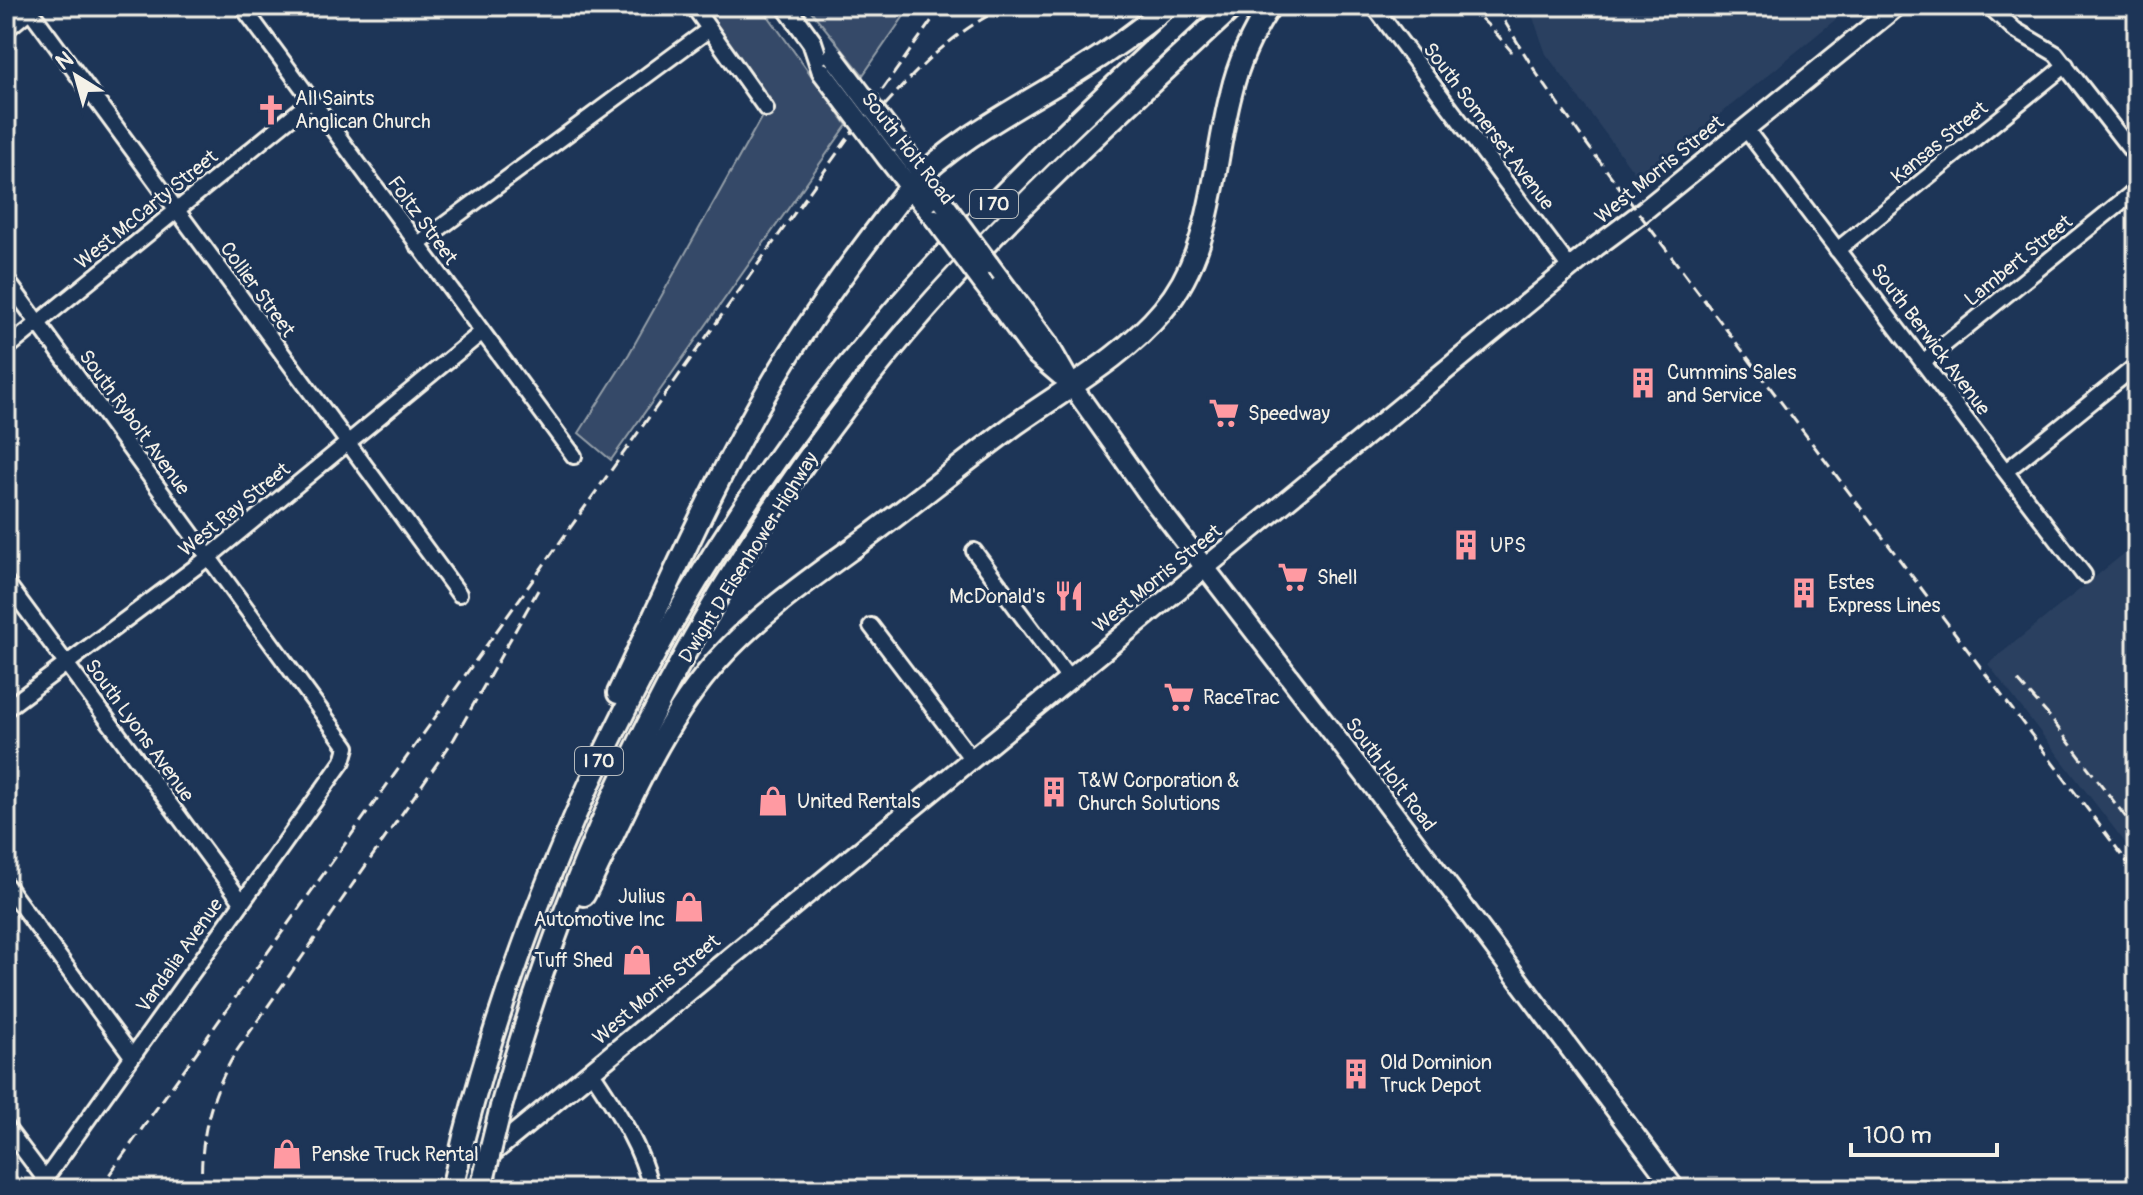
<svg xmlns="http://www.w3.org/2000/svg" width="2143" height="1195" font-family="Pangolin,sans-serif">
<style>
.built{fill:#2a4060}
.green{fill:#354a67;stroke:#949ea8;stroke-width:2}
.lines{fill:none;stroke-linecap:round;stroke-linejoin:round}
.minor-casing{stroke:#f4f1e8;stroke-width:20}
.major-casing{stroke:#f4f1e8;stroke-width:24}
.highway-casing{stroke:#f4f1e8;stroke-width:26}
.minor{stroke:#1d3557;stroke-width:14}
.major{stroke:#1d3557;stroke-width:18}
.highway{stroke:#1d3557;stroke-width:20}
.rail{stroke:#f4f1e8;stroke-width:3;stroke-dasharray:12 6;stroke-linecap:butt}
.major-bridge-casing{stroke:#f4f1e8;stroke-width:24;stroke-linecap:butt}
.highway-bridge-casing{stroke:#f4f1e8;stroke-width:26;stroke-linecap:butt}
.major-bridge{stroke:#1d3557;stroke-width:18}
.highway-bridge{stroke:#1d3557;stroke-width:20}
.labels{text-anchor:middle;stroke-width:6;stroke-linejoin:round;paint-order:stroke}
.shield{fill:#1d3557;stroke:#b4b9bc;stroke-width:2}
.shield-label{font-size:18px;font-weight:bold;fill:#f4f1e8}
.poi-label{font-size:20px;fill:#f4f1e8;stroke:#1d3557;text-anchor:start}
.street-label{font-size:20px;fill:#f4f1e8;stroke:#1d3557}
</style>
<rect width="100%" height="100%" fill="#1d3557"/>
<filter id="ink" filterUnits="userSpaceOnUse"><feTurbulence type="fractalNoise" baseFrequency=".0125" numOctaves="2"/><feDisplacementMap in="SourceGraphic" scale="16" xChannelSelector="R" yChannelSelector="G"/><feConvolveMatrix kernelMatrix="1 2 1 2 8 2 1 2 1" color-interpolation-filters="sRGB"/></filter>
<g filter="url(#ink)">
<!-- built -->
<g class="built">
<polygon points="1529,6 1852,6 1640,180 1546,54"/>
<polygon points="2137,543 2137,858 1988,664"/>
</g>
<!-- green -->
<g class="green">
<polygon points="688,6 761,6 847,125 611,460 579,433 629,354 766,109"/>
<polygon points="807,6 911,6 863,75"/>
</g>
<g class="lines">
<!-- minor casing -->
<g class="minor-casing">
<g id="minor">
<polyline points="27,6 459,594"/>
<polyline points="242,6 574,456"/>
<polyline points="693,6 766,109"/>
<polyline points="1989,6 2015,30 2056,54 2137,158"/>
<polyline points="1376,9 1570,268"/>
<polyline points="6,30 35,6"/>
<polyline points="1745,128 2084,575"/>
<polyline points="417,245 708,30"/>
<polyline points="1837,250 2066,65"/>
<polyline points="6,279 347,747 343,761 38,1189"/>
<polyline points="6,349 311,101"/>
<polyline points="1923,362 2137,189"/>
<polyline points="2006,471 2137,365"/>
<polyline points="974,551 1069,679"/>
<polyline points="6,582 242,902"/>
<polyline points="871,626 971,758"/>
<polyline points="6,709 209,557 481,333"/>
<polyline points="6,885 132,1056"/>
<path d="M591,1071C616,1109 641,1145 651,1189"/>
<polyline points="6,1127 45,1179"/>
</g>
</g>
<!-- major casing -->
<g class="major-casing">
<g id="major">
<polyline points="786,6 812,42 822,72"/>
<polyline points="898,142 943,202"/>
<polyline points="887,158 935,219"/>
<polyline points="989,264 1047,342 1072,386 1149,495 1365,775 1675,1189"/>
<polyline points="985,286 1034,353 1061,376"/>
<polyline points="449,1188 1597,246 1640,214 1897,6"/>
</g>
</g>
<!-- highway casing -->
<g class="highway-casing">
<g id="highway">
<path d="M618,693C668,587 715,478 776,376C815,310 862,248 909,187C957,138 1020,107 1078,71C1109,52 1139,30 1168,6"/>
<path d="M584,895C624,816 658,727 718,660C763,610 819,573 872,534C920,498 967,460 1016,424C1065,389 1124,357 1163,310C1214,250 1212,167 1231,94C1238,63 1252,33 1270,6"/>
<path d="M501,1107C581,814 726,538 926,309C1021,201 1129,104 1234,6"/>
<path d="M464,1137C541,840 680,562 879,328C977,213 1089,110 1199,6"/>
</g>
</g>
<!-- minor -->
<use href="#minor" class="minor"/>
<!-- major -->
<use href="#major" class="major"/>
<!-- highway -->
<use href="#highway" class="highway"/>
<!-- rail -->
<g class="rail">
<polyline points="1468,6 1493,30 1512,52"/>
<polyline points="1495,6 1537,74 1586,143 2137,875"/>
<path d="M873,119C913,73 951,32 1007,6"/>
<polyline points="2018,681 2049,716 2137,832"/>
<polyline points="99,1189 942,6"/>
<path d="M202,1189C199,1138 211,1092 238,1049L454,739L538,590"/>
</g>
<!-- major-bridge casing -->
<g class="major-bridge-casing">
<g id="major-bridge">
<polyline points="833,56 898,142"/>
<polyline points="822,72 887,158"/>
<polyline points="943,202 989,264"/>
<polyline points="935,219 985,286"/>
</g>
</g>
<!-- highway-bridge casing -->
<g class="highway-bridge-casing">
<g id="highway-bridge">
<polyline points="452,1189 464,1137"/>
<polyline points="481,1189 501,1107"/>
</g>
</g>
<!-- major-bridge -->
<use href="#major-bridge" class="major-bridge"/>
<!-- highway-bridge -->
<use href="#highway-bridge" class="highway-bridge"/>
</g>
</g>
<!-- icons -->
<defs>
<g id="church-bare" transform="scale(2.4)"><path d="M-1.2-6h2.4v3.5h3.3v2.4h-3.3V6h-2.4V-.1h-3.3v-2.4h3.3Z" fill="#ff9aa2" stroke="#1d3557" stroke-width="2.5" paint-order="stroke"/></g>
<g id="building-bare" transform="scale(2.4)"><path d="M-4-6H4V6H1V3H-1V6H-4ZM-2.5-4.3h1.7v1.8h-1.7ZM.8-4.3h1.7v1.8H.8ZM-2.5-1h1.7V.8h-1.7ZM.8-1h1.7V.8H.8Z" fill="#ff9aa2" stroke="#1d3557" stroke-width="2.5" paint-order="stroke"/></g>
<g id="supermarket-bare" transform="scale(2.4)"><path d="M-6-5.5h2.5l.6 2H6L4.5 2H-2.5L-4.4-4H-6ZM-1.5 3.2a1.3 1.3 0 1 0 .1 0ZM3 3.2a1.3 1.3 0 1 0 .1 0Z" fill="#ff9aa2" stroke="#1d3557" stroke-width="2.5" paint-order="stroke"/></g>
<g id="restaurant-bare" transform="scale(2.4)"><path d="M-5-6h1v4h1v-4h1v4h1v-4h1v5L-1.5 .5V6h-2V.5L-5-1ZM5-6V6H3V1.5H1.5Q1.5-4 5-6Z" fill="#ff9aa2" stroke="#1d3557" stroke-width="2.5" paint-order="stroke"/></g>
<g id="shop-bare" transform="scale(2.4)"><path d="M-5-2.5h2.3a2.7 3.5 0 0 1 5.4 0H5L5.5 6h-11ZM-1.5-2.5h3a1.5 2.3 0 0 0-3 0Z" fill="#ff9aa2" stroke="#1d3557" stroke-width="2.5" paint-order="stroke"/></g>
</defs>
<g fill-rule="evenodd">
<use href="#church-bare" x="271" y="110"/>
<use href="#building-bare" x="1643" y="383"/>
<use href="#supermarket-bare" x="1224" y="413"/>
<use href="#building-bare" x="1466" y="545"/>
<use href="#supermarket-bare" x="1293" y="577"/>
<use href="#building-bare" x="1804" y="593"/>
<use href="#restaurant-bare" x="1069" y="596"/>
<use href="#supermarket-bare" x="1179" y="697"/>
<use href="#building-bare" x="1054" y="792"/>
<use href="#shop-bare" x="773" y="801"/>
<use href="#shop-bare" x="689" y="907"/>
<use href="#shop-bare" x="637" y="960"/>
<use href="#building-bare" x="1356" y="1074"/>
<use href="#shop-bare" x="287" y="1154"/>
</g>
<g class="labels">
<!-- shield labels -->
<g class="shield">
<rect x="970" y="190" width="48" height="28" rx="6"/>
<rect x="575" y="747" width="48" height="28" rx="6"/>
</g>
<g class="shield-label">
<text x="994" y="210">I 70</text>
<text x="599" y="767">I 70</text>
</g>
<!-- poi labels -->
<g class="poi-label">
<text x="295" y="105">All Saints<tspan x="295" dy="23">Anglican Church</tspan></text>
<text x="1667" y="379">Cummins Sales<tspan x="1667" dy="23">and Service</tspan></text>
<text x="1248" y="420">Speedway</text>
<text x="1490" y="552">UPS</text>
<text x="1317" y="584">Shell</text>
<text x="1828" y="589">Estes<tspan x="1828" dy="23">Express Lines</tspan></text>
<text x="1045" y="603" text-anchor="end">McDonald's</text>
<text x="1203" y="704">RaceTrac</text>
<text x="1078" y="787">T&amp;W Corporation &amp;<tspan x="1078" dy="23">Church Solutions</tspan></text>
<text x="797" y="808">United Rentals</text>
<text x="665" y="903" text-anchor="end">Julius<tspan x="665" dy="23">Automotive Inc</tspan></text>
<text x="613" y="967" text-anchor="end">Tuff Shed</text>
<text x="1380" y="1069">Old Dominion<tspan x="1380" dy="23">Truck Depot</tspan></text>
<text x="311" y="1161">Penske Truck Rental</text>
</g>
<!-- street labels -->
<g class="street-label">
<text transform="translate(1489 126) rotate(53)" y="7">South Somerset Avenue</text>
<text transform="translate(1939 142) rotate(-39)" y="7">Kansas Street</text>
<text transform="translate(908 148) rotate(52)" y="7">South Holt Road</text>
<text transform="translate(1659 169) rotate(-39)" y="7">West Morris Street</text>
<text transform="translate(146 209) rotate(-39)" y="7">West McCarty Street</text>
<text transform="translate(423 220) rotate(54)" y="7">Foltz Street</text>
<text transform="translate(2018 260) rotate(-39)" y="7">Lambert Street</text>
<text transform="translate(258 289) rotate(54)" y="7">Collier Street</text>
<text transform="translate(1931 339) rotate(53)" y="7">South Berwick Avenue</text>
<text transform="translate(135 422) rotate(54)" y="7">South Rybolt Avenue</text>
<text transform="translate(234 509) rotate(-39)" y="7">West Ray Street</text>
<text transform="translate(748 557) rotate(-58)" y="7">Dwight D Eisenhower Highway</text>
<text transform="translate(1157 578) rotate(-39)" y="7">West Morris Street</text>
<text transform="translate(140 730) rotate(54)" y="7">South Lyons Avenue</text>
<text transform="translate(1391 774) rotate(53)" y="7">South Holt Road</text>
<text transform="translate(179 955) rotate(-55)" y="7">Vandalia Avenue</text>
<text transform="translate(656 989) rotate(-40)" y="7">West Morris Street</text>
</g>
</g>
<!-- margin -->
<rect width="2143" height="1195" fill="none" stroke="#1d3557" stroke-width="32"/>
<rect x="16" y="16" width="2111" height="1163" fill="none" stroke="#f4f1e8" stroke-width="3" filter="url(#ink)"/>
<!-- north arrow -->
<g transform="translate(76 76) rotate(323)" stroke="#1d3557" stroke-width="6" paint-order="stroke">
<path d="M0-6L14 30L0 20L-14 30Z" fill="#f4f1e8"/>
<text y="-12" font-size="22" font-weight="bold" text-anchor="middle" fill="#f4f1e8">N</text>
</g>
<!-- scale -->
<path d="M1851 1143v12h146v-12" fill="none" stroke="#f4f1e8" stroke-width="4"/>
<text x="1863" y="1143" font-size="24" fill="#f4f1e8" stroke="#1d3557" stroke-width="6" paint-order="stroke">100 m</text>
</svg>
